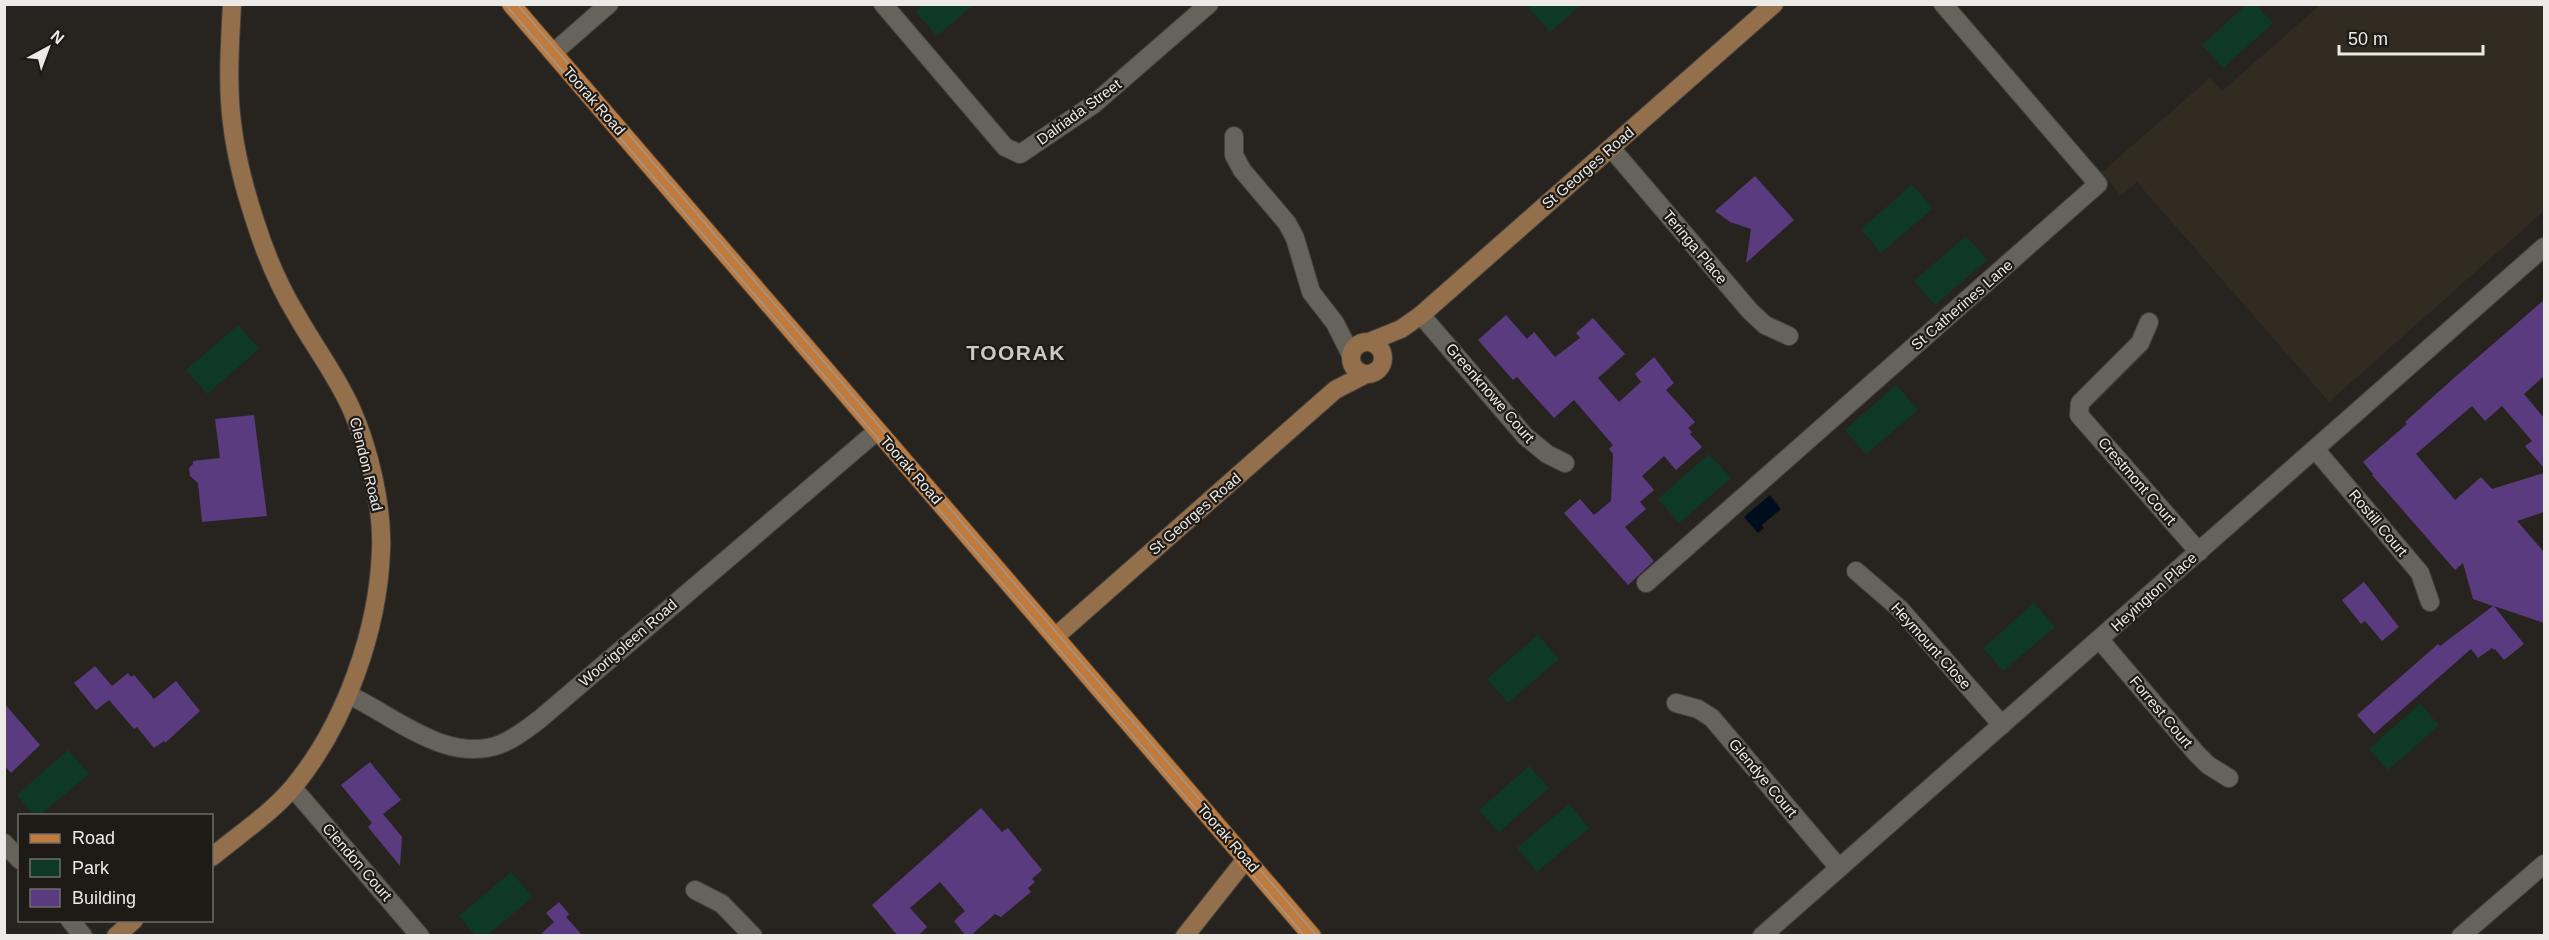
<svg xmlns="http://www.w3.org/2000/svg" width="2549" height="940" font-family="Arial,sans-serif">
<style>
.built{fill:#312b21}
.green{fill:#0e3927}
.water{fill:#000d1c}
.building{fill:#5b3b80}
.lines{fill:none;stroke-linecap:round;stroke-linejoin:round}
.street-casing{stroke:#45423e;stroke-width:20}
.secondary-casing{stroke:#45423e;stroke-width:20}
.primary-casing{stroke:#45423e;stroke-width:20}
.street{stroke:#66635d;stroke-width:18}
.secondary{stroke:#936f4c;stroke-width:18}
.primary{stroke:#c07a3b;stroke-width:18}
.tram{stroke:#9c9996;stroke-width:1.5}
.labels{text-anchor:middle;stroke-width:4.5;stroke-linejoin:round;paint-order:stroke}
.street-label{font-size:15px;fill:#eceae7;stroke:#1e1b16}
.district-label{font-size:21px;font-weight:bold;letter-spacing:1.5px;fill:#cdc8c2;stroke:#1e1b16}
</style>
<rect width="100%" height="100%" fill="#27241f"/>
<!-- built -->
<polygon class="built" points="2320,5 2544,5 2544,211 2329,402 2137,182 2121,196 2102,172 2210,78 2222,91"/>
<!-- green -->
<g class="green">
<polygon points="924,4 972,4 973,5 937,36 916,12"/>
<polygon points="1534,4 1581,4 1581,5 1550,32 1529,8"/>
<polygon points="2247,4 2256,5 2273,23 2223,68 2202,45"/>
<polygon points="1912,185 1933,208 1881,253 1861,229"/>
<polygon points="1966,236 1987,260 1935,305 1914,281"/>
<polygon points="238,325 259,349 207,394 186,370"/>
<polygon points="1896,385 1918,410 1866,454 1845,430"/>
<polygon points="1709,454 1731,478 1679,523 1658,499"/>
<polygon points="2034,603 2055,627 2003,671 1983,648"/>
<polygon points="1538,635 1559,659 1508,703 1487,679"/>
<polygon points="2420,704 2439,725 2388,770 2369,749"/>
<polygon points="68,750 89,774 40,815 34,815 17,795"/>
<polygon points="1529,766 1549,788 1499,832 1479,810"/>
<polygon points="1569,804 1589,828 1537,872 1517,848"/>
<polygon points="511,872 533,897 487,935 475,935 459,916"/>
</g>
<!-- water -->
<polygon class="water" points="1770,495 1781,509 1762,525 1764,528 1758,533 1744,517"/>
<!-- building -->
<g class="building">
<polygon points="1755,176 1794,220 1746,263 1751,229 1730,222 1715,211"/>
<polygon points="2544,300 2544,376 2524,394 2544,418 2544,468 2525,446 2532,441 2502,406 2485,421 2472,406 2416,454 2455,500 2481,477 2492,489 2544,473 2544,512 2517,521 2544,552 2544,623 2494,606 2524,644 2504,660 2495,649 2494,650 2492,648 2478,658 2471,649 2374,734 2357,715 2438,644 2440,646 2493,606 2473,599 2463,563 2455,570 2372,475 2373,474 2363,462 2407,424 2405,422 2455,377"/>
<polygon points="1506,315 1527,339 1534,332 1555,357 1580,338 1576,333 1593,318 1625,354 1598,378 1619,402 1641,382 1635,374 1654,357 1674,383 1666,390 1695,422 1688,428 1692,432 1690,434 1702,447 1676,470 1664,456 1642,476 1654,490 1640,502 1646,509 1625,527 1654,561 1628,585 1564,513 1580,499 1594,515 1611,501 1613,454 1609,449 1613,445 1574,400 1554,418 1517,377 1513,380 1478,340"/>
<polygon points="254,415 267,516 202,522 198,483 190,476 189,468 193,464 193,461 220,458 215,419"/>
<polygon points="2364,582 2399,627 2382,641 2365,621 2361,624 2342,600"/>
<polygon points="95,666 112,686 128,673 131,677 134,675 154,699 176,681 200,711 165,743 164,741 154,748 137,727 134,729 109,700 96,710 74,683"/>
<polygon points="4,703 40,745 11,773 4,765"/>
<polygon points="370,762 401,800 383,814 402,837 400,866 368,827 372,823 341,785"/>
<polygon points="981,808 1002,832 1008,828 1042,870 1032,879 1035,882 1028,888 1031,892 1001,917 995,914 970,936 966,936 954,921 965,911 940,882 910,908 927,927 918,936 898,936 872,905"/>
<polygon points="559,902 569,914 566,917 583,936 539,936 554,922 546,913"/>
</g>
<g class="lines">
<!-- street casing -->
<g class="street-casing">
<g id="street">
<polyline points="883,4 1005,147 1020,154 1094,104 1209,4"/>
<polyline points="553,53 609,4"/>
<polyline points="1234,136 1234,155 1242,170 1287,223 1295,238 1311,292 1335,323 1351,355"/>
<polyline points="1611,148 1750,311 1765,325 1789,336"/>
<polyline points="1421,315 1525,436 1547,454 1565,463"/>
<polyline points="2149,322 2140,343 2080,403 2079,415 2199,552"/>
<polyline points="2315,449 2420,573 2430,602"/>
<polyline points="1856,571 1900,609 2002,725"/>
<polyline points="1646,583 2098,184 1943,4"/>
<polyline points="2100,640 2196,753 2208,765 2229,778"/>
<path d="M349,695C394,716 448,765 501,744C516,738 528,728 540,719L877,431"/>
<polyline points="1676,703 1698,709 1712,718 1839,868"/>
<polyline points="293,788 420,936"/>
<polyline points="4,843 20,860"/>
<polyline points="695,890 722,904 753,936"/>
<polyline points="70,920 83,936"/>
<polyline points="1762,936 2544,247"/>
<polyline points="2461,936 2544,864"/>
</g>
</g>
<!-- secondary casing -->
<g class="secondary-casing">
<g id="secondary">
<polyline points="1369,342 1401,329 1421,315 1774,4"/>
<circle cx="1367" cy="358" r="16"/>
<polyline points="1055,637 1335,390 1366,374"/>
<path d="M212,857C238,835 273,812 294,786C345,724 378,631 381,551C383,507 369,448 351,408C336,375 314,346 296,314C279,286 266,255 256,224C245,191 236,157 232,123C227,84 230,43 232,4"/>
<polyline points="116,936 134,920"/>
<polyline points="1185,936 1246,859"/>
</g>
</g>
<!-- primary casing -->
<g class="primary-casing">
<polyline id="primary" points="511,4 1312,936"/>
</g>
<!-- street -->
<use href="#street" class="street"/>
<!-- secondary -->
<use href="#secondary" class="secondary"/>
<!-- primary -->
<use href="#primary" class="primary"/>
<!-- tram -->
<g class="tram">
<polyline points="505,4 1305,936"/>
<polyline points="517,4 1317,936"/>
</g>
</g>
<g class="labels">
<!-- street labels -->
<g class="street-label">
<text transform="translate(594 101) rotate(49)" y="5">Toorak Road</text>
<text transform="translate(1079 112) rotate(-36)" y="5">Dalriada Street</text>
<text transform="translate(1588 168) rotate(-41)" y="5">St Georges Road</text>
<text transform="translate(1695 247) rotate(50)" y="5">Teringa Place</text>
<text transform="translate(1962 305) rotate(-41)" y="5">St Catherines Lane</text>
<text transform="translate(1490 393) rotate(49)" y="5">Greenknowe Court</text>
<text transform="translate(366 464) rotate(76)" y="5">Clendon Road</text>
<text transform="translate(911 470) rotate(49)" y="5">Toorak Road</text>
<text transform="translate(2137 481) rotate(49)" y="5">Crestmont Court</text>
<text transform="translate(1195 514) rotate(-41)" y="5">St Georges Road</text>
<text transform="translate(2378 523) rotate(50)" y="5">Rostill Court</text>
<text transform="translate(2154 592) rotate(-42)" y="5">Heyington Place</text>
<text transform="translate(628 643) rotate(-41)" y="5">Woorigoleen Road</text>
<text transform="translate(1931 646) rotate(48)" y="5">Heymount Close</text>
<text transform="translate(2161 712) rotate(50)" y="5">Forrest Court</text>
<text transform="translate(1763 778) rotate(50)" y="5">Glendye Court</text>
<text transform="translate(1228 838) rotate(49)" y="5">Toorak Road</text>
<text transform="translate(357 862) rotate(49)" y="5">Clendon Court</text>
</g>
<!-- district labels -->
<g class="district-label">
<text x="1016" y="360">TOORAK</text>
</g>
</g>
<!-- border -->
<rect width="2549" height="940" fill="none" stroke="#eceae7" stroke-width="12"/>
<!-- legend -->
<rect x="18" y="814" width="195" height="108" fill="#1e1b16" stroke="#706e6a" stroke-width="1.5"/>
<rect x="30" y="834" width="30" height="9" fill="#c07a3b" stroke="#706e6a" stroke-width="1.5"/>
<text x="72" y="844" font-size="18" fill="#eceae7">Road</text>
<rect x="30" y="859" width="30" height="18" fill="#0e3927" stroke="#706e6a" stroke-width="1.5"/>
<text x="72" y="874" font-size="18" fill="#eceae7">Park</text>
<rect x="30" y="889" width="30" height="18" fill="#5b3b80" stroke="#706e6a" stroke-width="1.5"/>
<text x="72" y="904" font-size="18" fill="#eceae7">Building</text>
<!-- north arrow -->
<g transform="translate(48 48) rotate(41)" stroke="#1e1b16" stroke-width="4.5" paint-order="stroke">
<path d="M0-4.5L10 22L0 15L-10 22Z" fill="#eceae7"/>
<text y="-9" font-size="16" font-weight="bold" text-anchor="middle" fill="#eceae7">N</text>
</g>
<!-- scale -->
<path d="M2339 45v9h144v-9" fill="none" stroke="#eceae7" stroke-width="3"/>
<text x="2348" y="45" font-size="18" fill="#eceae7" stroke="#1e1b16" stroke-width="4.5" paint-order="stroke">50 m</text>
</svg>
